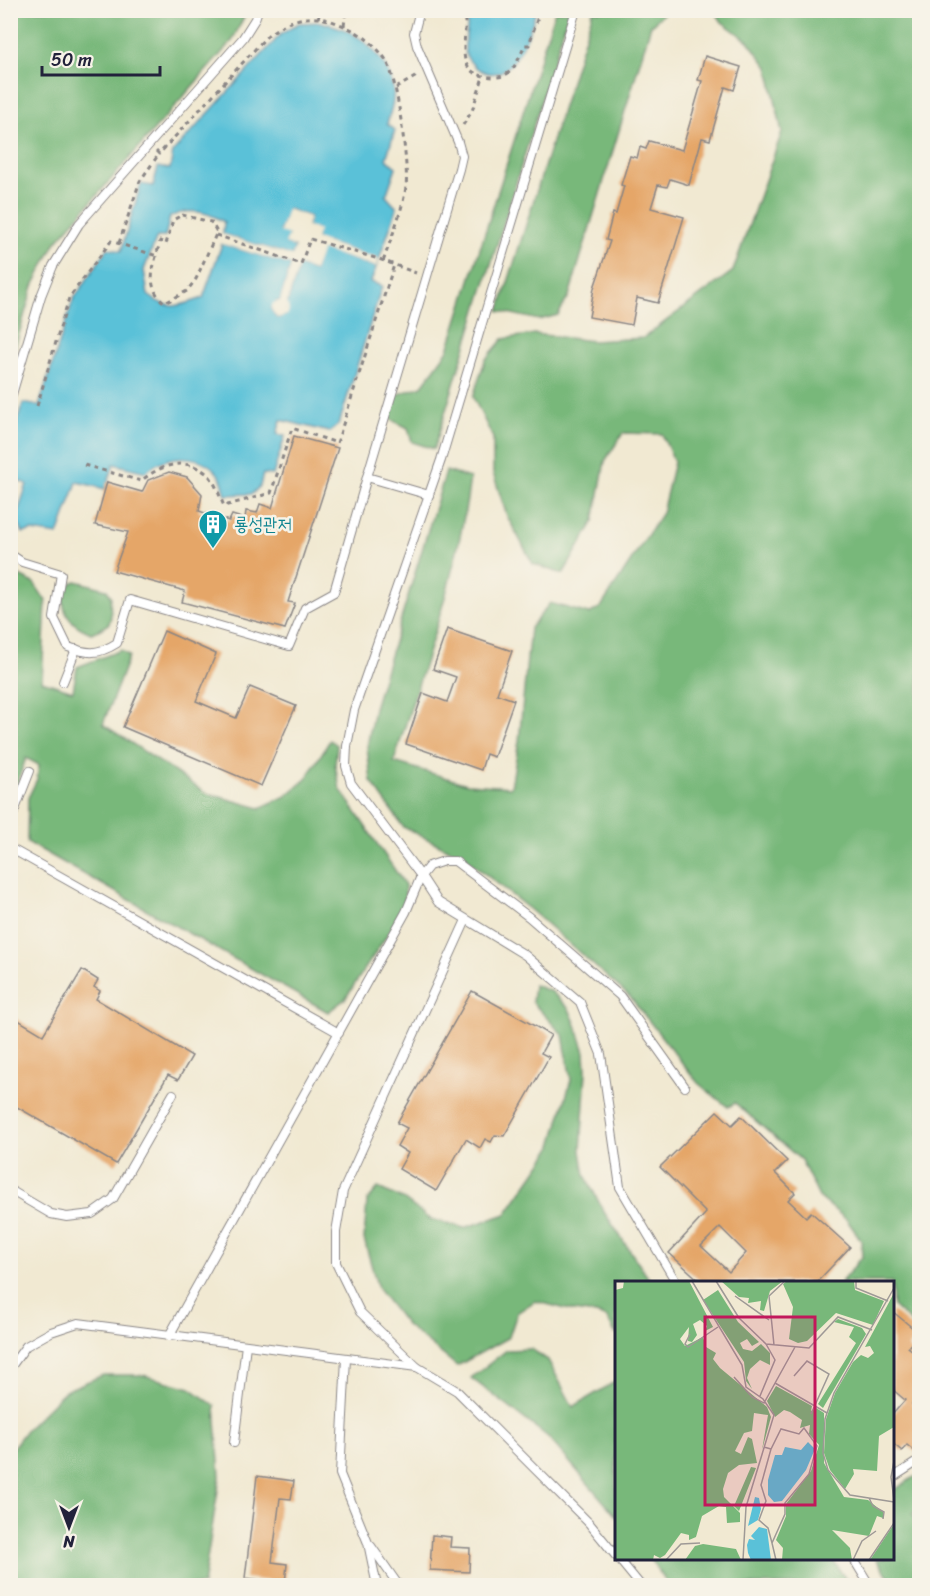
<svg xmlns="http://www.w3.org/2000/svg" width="930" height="1596" font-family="Sriracha,'Poor Story',sans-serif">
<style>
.forest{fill:#78b87a;stroke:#4d6d5a;stroke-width:1.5}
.water{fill:#5ac1d8;stroke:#3e728a;stroke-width:1.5;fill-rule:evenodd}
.pier{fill:#f1e9d2}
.building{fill:#e5a667;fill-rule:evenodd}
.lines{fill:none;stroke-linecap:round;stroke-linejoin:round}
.lane-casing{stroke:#8a8686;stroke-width:10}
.path{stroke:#8a8686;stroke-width:3;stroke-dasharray:4.5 4.5;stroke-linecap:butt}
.lane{stroke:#fff;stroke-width:8}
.labels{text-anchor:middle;stroke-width:5;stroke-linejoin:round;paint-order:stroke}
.culture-label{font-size:18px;fill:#0d838f;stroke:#f7f3e8;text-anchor:start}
.inset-road{fill:none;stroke:#9e9996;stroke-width:1.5}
.view{fill:#c2185b;fill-opacity:0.15;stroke:#c2185b;stroke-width:3}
.inset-edge{fill:none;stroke:#22223b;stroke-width:3}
</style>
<rect width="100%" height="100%" fill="#f7f3e8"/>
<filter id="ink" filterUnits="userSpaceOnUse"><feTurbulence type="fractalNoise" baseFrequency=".0167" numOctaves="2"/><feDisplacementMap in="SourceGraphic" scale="12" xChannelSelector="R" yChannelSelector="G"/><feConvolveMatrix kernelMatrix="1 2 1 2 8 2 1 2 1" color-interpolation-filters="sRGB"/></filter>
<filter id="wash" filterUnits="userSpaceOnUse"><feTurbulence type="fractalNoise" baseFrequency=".008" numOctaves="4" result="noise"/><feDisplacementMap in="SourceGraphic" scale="24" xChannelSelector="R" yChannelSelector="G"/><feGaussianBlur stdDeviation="1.35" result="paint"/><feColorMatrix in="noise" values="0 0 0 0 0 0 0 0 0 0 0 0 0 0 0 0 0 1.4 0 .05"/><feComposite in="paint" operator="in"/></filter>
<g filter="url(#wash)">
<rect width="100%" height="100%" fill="#f1e9d2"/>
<!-- forest -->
<g class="forest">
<polygon points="11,10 247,11 232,41 56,242 33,286 11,361"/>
<polygon points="555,11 569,11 434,449 412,442 408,428 390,419 396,395 422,386 448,350"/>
<polygon points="593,11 666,11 651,25 569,296 558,315 539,320 499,311"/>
<path d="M715,11H919V1330L893,1306L892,1282H841L862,1257L861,1240L847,1220L819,1197L801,1160L735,1103L728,1107L698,1083L630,997L533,912L464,857L403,827L371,781L367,747L374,708L446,471L470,478C458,576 422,668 394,762L467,784L511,787L519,741L530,628L550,603L589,614L601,607L662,513L674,462L662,434L623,433L605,461L594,521L563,574L533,564L507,516L493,473V438L473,397L485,360L503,339L535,334L593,341L643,338L733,271L782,132L768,67L748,41L722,22Z"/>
<polygon points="11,572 34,583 46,601 42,681 73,691 77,667 121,650 129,656 103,724 206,793 260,808 286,796 306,779 330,740 337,745 335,765 340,789 405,885 405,908 345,999 328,1012 27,842 28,798 37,779 39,765 26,758 11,799"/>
<path d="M76,581L106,589L111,596C107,618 121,622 91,633C85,630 79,628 75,624C61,612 57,588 76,581Z"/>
<polygon points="534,985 552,992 569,1009 576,1025 585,1052 586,1071 581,1151 585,1175 604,1212 651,1282 616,1282 616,1335 607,1318 596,1314 574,1311 535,1301 517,1313 509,1337 457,1366 406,1325 378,1289 364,1239 367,1201 378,1188 403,1199 430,1219 464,1228 506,1214 551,1149 571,1080 563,1035 532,1002"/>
<polygon points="531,1349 548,1360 573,1407 616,1381 616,1516 548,1437 471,1378 507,1350"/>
<polygon points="103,1375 143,1375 190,1388 215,1406 220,1477 203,1585 11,1585 11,1450 26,1430 65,1391"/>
<polygon points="914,1477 919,1477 919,1507 913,1514 919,1527 919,1585 895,1585 876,1559 892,1558 893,1491"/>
<polygon points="651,1559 832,1559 850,1585 668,1585"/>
</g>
<!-- water -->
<g class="water">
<path d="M467,11H536C530,32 512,88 480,70C474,67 467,59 465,53C463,41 470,26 467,11Z"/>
<path d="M321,22C328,24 336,26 343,29C366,38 389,63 393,88C395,101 390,112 387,124L395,130L386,159L396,167L386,196L397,208L371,282L382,286L339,424L329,432L281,420L277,434L285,436L273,475L263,474L260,486L252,494L226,495C224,490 223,482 220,477C204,451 165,453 146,472L114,464L106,489L77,482L58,535L32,531L23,533L16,518L27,484L11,478V441L23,403L39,406L73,300L108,248L121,251L141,184L153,186L158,167L170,169L173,152L281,34L299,23ZM288,209L310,217L307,226L318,230L316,239L378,259L376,267L321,249L314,271L299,266L287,303L286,315L277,318L271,309L277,301H280L291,265L222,244L203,298C178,306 170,312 148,295L144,270L157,237H165L170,217C188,208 207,211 224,222L223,234L292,256L295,247L286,244L289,234L280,231Z"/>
</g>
<!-- pier -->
<polygon class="pier" points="287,209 310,217 307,226 319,230 316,239 379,259 376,267 322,250 314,271 299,266 287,302 289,311 287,315 277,318 271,309 273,303 280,301 291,265 222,244 222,241 293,263 282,302 275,305 274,309 278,315 286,310 284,302 296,265 299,263 312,268 320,247 374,263 375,261 314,241 313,239 315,232 304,227 307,218 289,213 284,230 291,233 289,242 298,246 294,259 223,237 223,234 292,256 295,247 285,244 289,235 280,232"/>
<g id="blocks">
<!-- building -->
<g class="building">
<polygon points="705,56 741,67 734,90 725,87 710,140 702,138 689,185 670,179 667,187 658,185 651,208 684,217 658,303 637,298 632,325 589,317 594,288 610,241 606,240 613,213 616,214 624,186 621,185 630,156 637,158 640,147 646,149 649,141 682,150 702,81 698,80"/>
<polygon points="294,436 338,448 288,602 295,603 285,629 182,602 185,591 114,571 128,532 95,525 107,482 142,492 148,480 169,472 187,477 202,494 199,511 229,521 232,515 245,519 246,511 257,513 260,504 272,508"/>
<polygon points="447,629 512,651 497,694 514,700 494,757 486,754 481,770 406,744 423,693 447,702 456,677 433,669"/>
<polygon points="164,631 216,654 196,701 236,718 250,687 296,706 261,786 123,727"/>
<polygon points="82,970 98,980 94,987 100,991 96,999 192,1056 178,1080 168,1075 116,1164 10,1103 10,1015 43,1035"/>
<polygon points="472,991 551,1035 541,1053 549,1057 504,1136 495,1135 491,1142 485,1139 480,1148 466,1139 436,1191 399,1169 408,1153 397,1146 407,1128 397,1123"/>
<path d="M717,1111L732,1125L741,1116L787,1161L775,1173L795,1193L788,1200L806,1217L811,1212L850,1247L817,1282H701L669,1253L706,1213L660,1167ZM720,1227L746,1253L729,1272L701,1246Z"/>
<polygon points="892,1311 920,1334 908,1347 920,1357 920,1396 912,1404 920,1410 918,1454 907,1445 902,1451 892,1443 892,1415 905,1400 892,1389"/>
<polygon points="257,1476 294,1481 291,1499 280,1498 272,1562 287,1564 285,1583 245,1578"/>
<polygon points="432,1535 451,1537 450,1547 470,1548 469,1572 430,1570"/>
</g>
</g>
</g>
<g filter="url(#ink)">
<use href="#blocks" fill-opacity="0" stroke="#8a8686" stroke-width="1.5"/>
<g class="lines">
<!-- lane casing -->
<g class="lane-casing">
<g id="lane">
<polyline points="576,10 441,460 354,710 347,746 346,766 351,783 421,876 438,902 525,955 580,1002 601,1054 620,1187 676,1282"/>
<polyline points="10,401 41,296 53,266 79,224 243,38 255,19 258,10"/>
<polyline points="367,477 459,169 462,156 458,142 417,46 414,33 420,10"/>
<path d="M10,554L22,562L61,574L54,618L68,647C88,654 98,655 117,643L130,600L289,646L305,608L334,592L367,477L429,495"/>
<polyline points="63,682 76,649"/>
<polyline points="10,822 30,771"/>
<polyline points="10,848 339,1033"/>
<polyline points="10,1190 51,1214 67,1217 92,1214 113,1199 173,1094"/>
<polyline points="169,1336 406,912 421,876 429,866 444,861 455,861 529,917 620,996 685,1087"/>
<polyline points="346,1358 340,1474 368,1543 377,1586"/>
<polyline points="417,1367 360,1312 336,1263 336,1232 343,1191 466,920"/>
<polyline points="10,1368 26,1346 51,1332 78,1323 417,1367 457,1391 589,1523 616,1556"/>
<polyline points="234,1443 246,1345"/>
<polyline points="892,1478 920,1460"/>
<polyline points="371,1546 399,1586"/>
<polyline points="618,1558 641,1586"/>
<polyline points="853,1558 870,1586"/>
</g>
</g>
<!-- path -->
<g class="path">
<path d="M463,10C472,37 446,77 496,77C513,77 519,58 525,45H529L540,10"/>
<polyline points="318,18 321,10"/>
<polyline points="344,26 346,10"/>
<polyline points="396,88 415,77 417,74"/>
<polyline points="463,125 472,111 483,77"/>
<path d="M156,151L159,154L268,35C294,16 314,12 344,26C362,34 375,44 386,60C397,76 409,167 406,187C402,212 391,238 383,262"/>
<path d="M182,215L211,222L217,232L196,279L187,291L165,303C143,286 155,264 160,241L166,244L173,220Z"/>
<polyline points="216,235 301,264 310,239 379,259 416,273"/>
<polyline points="119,243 140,181 159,154"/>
<polyline points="37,406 69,298 111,241 157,256"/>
<path d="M84,465L141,481C159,466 184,456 206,473C215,480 219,495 224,506L271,493L292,428L337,443L394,265"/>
</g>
<!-- lane -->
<use href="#lane" class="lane"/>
</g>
</g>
<!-- icons -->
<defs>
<g id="building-pin" transform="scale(1.5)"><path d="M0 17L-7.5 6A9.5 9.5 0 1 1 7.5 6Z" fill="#0f9aa8" stroke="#f7f3e8"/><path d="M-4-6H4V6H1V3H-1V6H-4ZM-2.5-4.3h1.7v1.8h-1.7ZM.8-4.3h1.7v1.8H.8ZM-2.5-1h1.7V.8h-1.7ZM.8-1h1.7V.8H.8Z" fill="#fff"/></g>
</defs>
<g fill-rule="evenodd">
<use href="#building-pin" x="213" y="524"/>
</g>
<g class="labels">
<!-- culture labels -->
<g class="culture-label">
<text x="234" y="530">룡성관저</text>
</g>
</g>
<!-- overview -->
<g transform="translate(615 1281)">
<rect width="279" height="279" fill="#f1e9d2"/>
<path d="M9,0H74L98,46L90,50L92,45L85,39L78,43L82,54L77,61L73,60L74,46L65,58L70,65L88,56L91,66L101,72L98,78L105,87L152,126L156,136L147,169L153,134L139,132L137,150L129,152L120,170L126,173L133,156L137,158L142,182L124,184L113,192L108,208L109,216L125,232V241L112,242L111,226L104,225L87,235L81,256L74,259V254L66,252L50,274L45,277L39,274L38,279H0V9L8,7ZM106,0H168L155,10L149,30L145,29L146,20L133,22L134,17L124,16ZM172,0H239L240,9L269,20L258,44L221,32L192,60L183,62L174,58L178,26L168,3ZM103,9L123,41L144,61L137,65L132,58L125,62L128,68L137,70L146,63L155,72V84L145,79L135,88L132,97L137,108L131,100L129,81L88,19ZM279,12V146L264,155L262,190L238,188L239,193L230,208L215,189L209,172L211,138L220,112L238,81L246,74L253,77L259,72L255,65L250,66ZM223,38L247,47L251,53L208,127L203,123L241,62L234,56L239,46L219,41ZM161,105L197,125L196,130L201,127L209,132V182L229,216L253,219L268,231V237L262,235L254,255L217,249L235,267L237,279H167L168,267L161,259L171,235V223L196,190L204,164L194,153L195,144L185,147L187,139L175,131L169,129L160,136L152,120ZM136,186L141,187L124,230L119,225ZM279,243V279H255ZM88,263L121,268L126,279H70L80,265Z" fill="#78b87a"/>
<path d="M193,161L200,168L191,189L167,220L159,221L153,214V199L160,174H167L170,166L186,169ZM140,216L144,217L146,228L143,239L133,245ZM144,246L152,248L156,279H136L133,272L132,264L134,258L140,259L136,255Z" fill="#5ac1d8"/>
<path class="inset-road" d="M77,0L127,84L131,106L148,118L159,134L131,226L128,279M101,0L124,37L151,63L194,67L223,36L257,49M241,0V7L273,20M279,7L219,112L210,138L208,172L213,189L235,214L279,221M120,15L154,39M75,53L70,63L73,66L103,46M159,64L154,15L170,0M179,95L192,80L214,93L196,133M119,96L137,116L149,122L180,66M160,102L212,132M145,115L160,79L151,63M149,166L156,168L166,148L184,153L189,147L202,165L194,193L170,222V233L157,262L161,279M156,168L146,204L151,220L144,239L153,247L157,262M279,180L276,196L279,219M254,217L258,225L269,231L268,238M51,279L66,263L85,262M238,279L247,260L261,250M254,279L279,242"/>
<path class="view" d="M90,36H200V224H90Z"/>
<rect width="279" height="279" class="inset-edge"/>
</g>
<!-- margin -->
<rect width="930" height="1596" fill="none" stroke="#f7f3e8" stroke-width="36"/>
<!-- north arrow -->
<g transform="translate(69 1527) rotate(180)" stroke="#f7f3e8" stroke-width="4.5" paint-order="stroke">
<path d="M0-4.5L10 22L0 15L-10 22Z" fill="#22223b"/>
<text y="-9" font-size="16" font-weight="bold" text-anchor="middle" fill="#22223b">N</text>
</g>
<!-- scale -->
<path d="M42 66v9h118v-9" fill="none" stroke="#22223b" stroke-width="3"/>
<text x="51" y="66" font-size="18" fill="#22223b" stroke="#f7f3e8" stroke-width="4.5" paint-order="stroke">50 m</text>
</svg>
